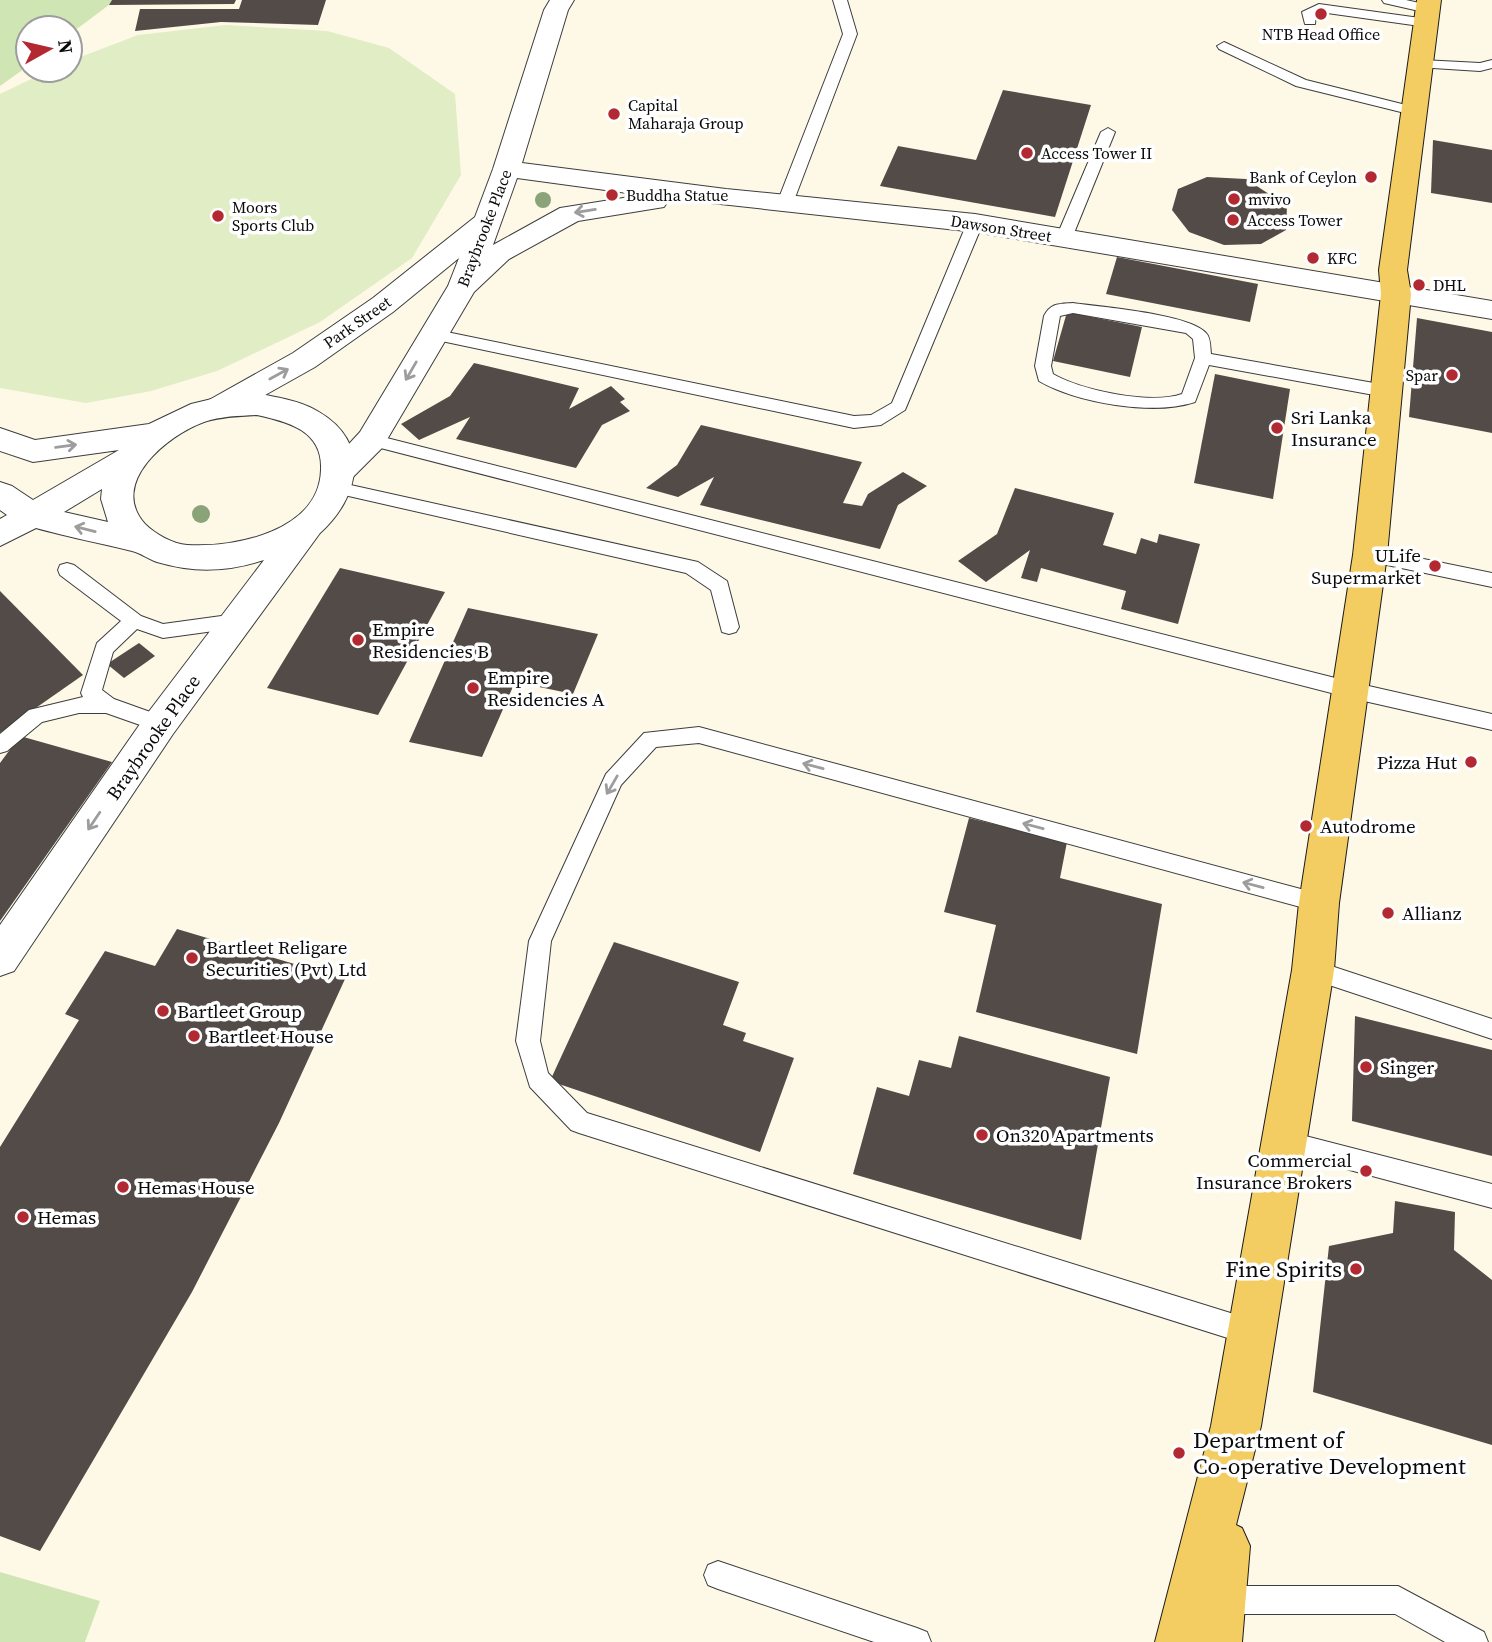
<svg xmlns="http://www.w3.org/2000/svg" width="1492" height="1642" font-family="'Source Serif 4',serif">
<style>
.green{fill:#cfe6b4}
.pitch{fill:#e0edc5}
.building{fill:#524b47}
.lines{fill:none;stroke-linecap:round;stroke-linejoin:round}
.service-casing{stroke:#3d3d3d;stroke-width:2}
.minor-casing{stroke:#3d3d3d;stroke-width:2}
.tertiary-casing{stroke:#3d3d3d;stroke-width:2}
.primary-casing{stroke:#1b1b1b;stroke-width:2}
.service{fill:#fff;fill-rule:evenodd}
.minor{fill:#fff;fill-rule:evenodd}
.tertiary{fill:#fff;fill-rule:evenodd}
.primary{fill:#f3cd62;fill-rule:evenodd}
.tree{fill:#8aa378}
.oneway{stroke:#9d9d9d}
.poi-dot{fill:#b32932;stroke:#fff;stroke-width:2.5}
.labels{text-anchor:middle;stroke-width:7;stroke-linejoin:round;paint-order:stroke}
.far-poi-label{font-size:16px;fill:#0a0a0a;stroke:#fff;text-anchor:start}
.far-street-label{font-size:16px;fill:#0a0a0a;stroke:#fff}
.poi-label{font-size:19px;fill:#0a0a0a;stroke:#fff;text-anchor:start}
.street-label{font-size:19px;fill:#0a0a0a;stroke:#fff}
.near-poi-label{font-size:23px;fill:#0a0a0a;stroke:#fff;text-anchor:end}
</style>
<rect width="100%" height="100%" fill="#fef9e7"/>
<!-- green -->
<g class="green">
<polygon points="0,0 112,0 109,5 70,34 70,28 28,28 28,66 0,86"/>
<polygon points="0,1572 100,1601 85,1642 0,1642"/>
</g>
<!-- pitch -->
<polygon class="pitch" points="226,25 327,31 389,48 455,94 461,175 412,258 320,322 217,371 151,391 86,403 0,388 0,94 50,70 70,70 70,61 138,35"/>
<!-- building -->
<g class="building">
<polygon points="112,0 236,0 234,4 109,5"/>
<polygon points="242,0 326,0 318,25 221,22 135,31 140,9 239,9"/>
<polygon points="1003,90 1091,105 1055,217 880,186 898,146 976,160"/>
<polygon points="1433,140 1492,150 1492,203 1431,193"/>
<polygon points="1207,177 1246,179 1287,206 1286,230 1261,244 1224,245 1189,232 1172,210 1178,189"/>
<polygon points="1117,257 1258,284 1250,322 1106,294"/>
<polygon points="1067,312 1142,327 1130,377 1053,361"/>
<polygon points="1417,318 1492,332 1492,433 1409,417"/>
<polygon points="474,363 579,388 569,409 611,386 625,399 620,402 630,411 602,425 576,468 456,439 470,417 419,440 401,424 450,396"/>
<polygon points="1215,374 1290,389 1273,499 1194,483"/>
<polygon points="701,425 862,462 843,503 862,506 868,494 903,472 927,486 898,505 880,549 700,505 714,477 678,497 646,488 677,465"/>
<polygon points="1015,488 1114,513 1103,545 1136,554 1141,538 1157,543 1159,534 1200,544 1178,624 1121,609 1126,591 1041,568 1037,582 1021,578 1030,550 986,582 958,561 997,534"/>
<polygon points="340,568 445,592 378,715 267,688"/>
<polygon points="0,591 83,675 0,733"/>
<polygon points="468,608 598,634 573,694 515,682 482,757 409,742"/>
<polygon points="139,643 155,656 124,678 107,664"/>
<polygon points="20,736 112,762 0,921 0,763"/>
<polygon points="969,818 1067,842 1060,878 1162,904 1137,1054 976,1012 996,925 944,912"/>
<polygon points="177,929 345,979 279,1123 192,1292 40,1551 0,1536 0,1147 79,1020 65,1014 105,951 155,966"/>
<polygon points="614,942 739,982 723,1025 746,1033 743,1041 794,1058 760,1152 550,1081"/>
<polygon points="1355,1016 1492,1050 1492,1156 1352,1121"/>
<polygon points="959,1036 1110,1077 1081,1240 853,1174 877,1087 909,1096 919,1060 951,1068"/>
<polygon points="1395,1201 1455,1212 1454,1250 1492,1280 1492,1445 1313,1392 1329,1246 1393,1233"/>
</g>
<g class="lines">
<!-- service casing -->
<g class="service-casing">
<g id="service">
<polygon points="833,0 847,0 857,34 793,203 785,208 777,203 843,34"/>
<polygon points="1382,0 1406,0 1433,6 1435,9 1428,13 1384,3"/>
<polygon points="1319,4 1427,19 1434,23 1427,27 1320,12 1316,14 1315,24 1305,24 1302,12"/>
<polygon points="1224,42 1306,80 1418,108 1420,111 1413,115 1296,86 1219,49 1217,46"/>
<polygon points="1422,60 1480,63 1492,60 1492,68 1480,71 1417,67 1417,61"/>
<polygon points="1108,128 1115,132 1072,238 1064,243 1059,241 1056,238 1101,132"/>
<polygon points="975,218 983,223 905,410 881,425 854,428 432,339 424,334 432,329 854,416 871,415 892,403 967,223"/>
<path d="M1073,303C1101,307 1190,314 1206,333C1211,338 1210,347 1211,354L1385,385L1393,391L1385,397L1209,365L1195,402C1153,416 1077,403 1039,381L1035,366L1044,316C1051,303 1058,304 1073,303ZM1073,313L1186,333L1193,339L1195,358L1182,394C1150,405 1081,390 1053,374L1051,366L1060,316Z"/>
<polygon points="371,434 1351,682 1492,714 1492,730 1351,698 365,444 362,440"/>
<polygon points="337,482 698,562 727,581 739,627 736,632 729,634 722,632 711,590 686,573 331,492 328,488 331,484"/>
<polygon points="1370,548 1492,573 1492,587 1363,560 1361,555 1363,550"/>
<polygon points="67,563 74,565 141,616 163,624 236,614 243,616 246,621 243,626 236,628 163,638 137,629 113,652 102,690 114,699 167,718 170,724 167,730 160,732 106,713 79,713 42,722 7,751 0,753 0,734 29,710 83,697 81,693 97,643 121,621 60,575 58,570 60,565"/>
<polygon points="699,727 1327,896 1330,903 1327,910 1319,912 699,743 656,747 621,785 551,941 540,1041 548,1073 587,1113 1253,1320 1262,1324 1266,1333 1262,1342 1253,1346 579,1133 571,1130 530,1087 516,1041 529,941 606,774 644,733"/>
<polygon points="1313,960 1492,1019 1492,1039 1305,977 1302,970 1305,963"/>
<polygon points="1286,1131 1492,1184 1492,1208 1286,1153 1277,1150 1274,1142 1277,1134"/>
<polygon points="718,1561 917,1628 927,1632 931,1642 874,1642 718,1589 708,1585 704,1575 708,1565"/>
<polygon points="1219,1586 1398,1586 1484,1632 1488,1642 1445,1642 1395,1614 1219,1614 1209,1610 1205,1600 1209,1590"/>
</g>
</g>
<!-- minor casing -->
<g class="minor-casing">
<path id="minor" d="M550,0H574L568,10L522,163L726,189L975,214L1492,301V319L975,232L665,198L668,201L664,207L578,221L509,259L474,292L382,448L352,478L341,481L330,478L325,470L360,432L448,286L459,258L393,312L315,367L231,414L220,418L209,414L204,407L209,400L293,353L373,298L475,217L493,169L544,10ZM517,178L642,195L560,208L493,245Z"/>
</g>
<!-- tertiary casing -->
<g class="tertiary-casing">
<path id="tertiary" d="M257,393C278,398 300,400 319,412C372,443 359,498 320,533L173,734L14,971L0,976V925L147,714L264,560C227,572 194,573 157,562C148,559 141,553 132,551C100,543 68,537 36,528L0,546V519L7,515L0,510V482L12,486L33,500L119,450L33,462L0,451V428L35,440L149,424L191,404L220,397ZM257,415C289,422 323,431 321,470C319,531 236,548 187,545C173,544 155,534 145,524C108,483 168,435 204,422C221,416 240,416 257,415ZM102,489L101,499L108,522L64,512Z"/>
</g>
<!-- primary casing -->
<g class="primary-casing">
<polygon id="primary" points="1417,0 1441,0 1407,270 1411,294 1387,555 1339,903 1334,970 1261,1426 1236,1525 1242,1528 1250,1546 1242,1642 1155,1642 1211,1426 1292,970 1299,903 1353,555 1381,294 1379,270"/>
</g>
<!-- service -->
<use href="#service" class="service"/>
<!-- minor -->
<use href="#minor" class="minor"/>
<!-- tertiary -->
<use href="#tertiary" class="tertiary"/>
<!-- primary -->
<use href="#primary" class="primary"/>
</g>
<!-- trees -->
<g class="tree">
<circle cx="543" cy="200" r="8"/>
<circle cx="201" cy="514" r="9"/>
</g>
<!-- one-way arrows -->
<defs><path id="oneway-shaft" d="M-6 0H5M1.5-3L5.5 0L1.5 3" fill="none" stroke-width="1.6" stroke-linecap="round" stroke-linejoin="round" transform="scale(1.75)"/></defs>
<g class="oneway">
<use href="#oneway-shaft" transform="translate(585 211) rotate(171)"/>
<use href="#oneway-shaft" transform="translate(411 371) rotate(120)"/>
<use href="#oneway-shaft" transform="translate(279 374) rotate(-29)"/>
<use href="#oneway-shaft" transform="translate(66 446) rotate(-8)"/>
<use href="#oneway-shaft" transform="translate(85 529) rotate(-166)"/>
<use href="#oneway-shaft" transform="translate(813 766) rotate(-165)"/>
<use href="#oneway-shaft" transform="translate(612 785) rotate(120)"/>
<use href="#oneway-shaft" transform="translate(94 821) rotate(124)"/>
<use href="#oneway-shaft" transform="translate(1033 826) rotate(-165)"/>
<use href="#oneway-shaft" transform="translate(1253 885) rotate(-165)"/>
</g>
<!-- markers -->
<g class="poi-dot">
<circle cx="1321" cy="14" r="7"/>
<circle cx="614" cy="114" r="7"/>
<circle cx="1027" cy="153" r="7"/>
<circle cx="1371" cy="177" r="7"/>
<circle cx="612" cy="195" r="7"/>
<circle cx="1234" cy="199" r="7"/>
<circle cx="218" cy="216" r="7"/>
<circle cx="1233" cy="220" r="7"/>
<circle cx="1313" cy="258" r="7"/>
<circle cx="1419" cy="285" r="7"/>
<circle cx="1452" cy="375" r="7"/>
<circle cx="1277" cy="428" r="7"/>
<circle cx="1435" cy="566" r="7"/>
<circle cx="358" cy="640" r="7"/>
<circle cx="473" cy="688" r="7"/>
<circle cx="1471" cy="762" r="7"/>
<circle cx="1306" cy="826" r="7"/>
<circle cx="1388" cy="913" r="7"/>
<circle cx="192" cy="958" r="7"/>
<circle cx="163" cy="1011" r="7"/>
<circle cx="194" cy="1036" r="7"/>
<circle cx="1366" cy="1067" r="7"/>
<circle cx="982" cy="1135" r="7"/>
<circle cx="1366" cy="1171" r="7"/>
<circle cx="123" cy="1187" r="7"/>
<circle cx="23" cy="1217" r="7"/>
<circle cx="1356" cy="1269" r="7"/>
<circle cx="1179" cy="1453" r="7"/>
</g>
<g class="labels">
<!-- far-poi labels -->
<g class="far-poi-label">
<text x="1321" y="40" text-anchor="middle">NTB Head Office</text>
<text x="628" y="111">Capital<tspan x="628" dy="18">Maharaja Group</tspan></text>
<text x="1041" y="159">Access Tower II</text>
<text x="1357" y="183" text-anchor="end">Bank of Ceylon</text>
<text x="626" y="201">Buddha Statue</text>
<text x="1248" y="205">mvivo</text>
<text x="232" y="213">Moors<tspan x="232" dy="18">Sports Club</tspan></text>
<text x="1247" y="226">Access Tower</text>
<text x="1327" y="264">KFC</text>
<text x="1433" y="291">DHL</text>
<text x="1438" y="381" text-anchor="end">Spar</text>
</g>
<!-- far-street labels -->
<g class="far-street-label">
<text transform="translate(484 228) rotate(-69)" y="6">Braybrooke Place</text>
<text transform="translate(1001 228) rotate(9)" y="6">Dawson Street</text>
<text transform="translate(357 322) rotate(-35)" y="6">Park Street</text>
</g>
<!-- poi labels -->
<g class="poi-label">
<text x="1291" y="424">Sri Lanka<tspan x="1291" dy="22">Insurance</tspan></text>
<text x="1421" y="562" text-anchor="end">ULife<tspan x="1421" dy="22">Supermarket</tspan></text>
<text x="372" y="636">Empire<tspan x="372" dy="22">Residencies B</tspan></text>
<text x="487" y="684">Empire<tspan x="487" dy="22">Residencies A</tspan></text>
<text x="1457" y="769" text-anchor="end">Pizza Hut</text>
<text x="1320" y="833">Autodrome</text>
<text x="1402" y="920">Allianz</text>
<text x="206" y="954">Bartleet Religare<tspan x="206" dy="22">Securities (Pvt) Ltd</tspan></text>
<text x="177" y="1018">Bartleet Group</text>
<text x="208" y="1043">Bartleet House</text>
<text x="1380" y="1074">Singer</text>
<text x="996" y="1142">On320 Apartments</text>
<text x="1352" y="1167" text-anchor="end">Commercial<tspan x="1352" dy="22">Insurance Brokers</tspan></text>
<text x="137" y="1194">Hemas House</text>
<text x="37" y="1224">Hemas</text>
</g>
<!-- street labels -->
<g class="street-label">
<text transform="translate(153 737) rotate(-55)" y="7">Braybrooke Place</text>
</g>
<!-- near-poi labels -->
<g class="near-poi-label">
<text x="1342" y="1277">Fine Spirits</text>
<text x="1193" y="1448" text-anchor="start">Department of<tspan x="1193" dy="26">Co-operative Development</tspan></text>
</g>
</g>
<!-- north arrow -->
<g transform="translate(49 49) rotate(82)"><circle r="33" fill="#ffffff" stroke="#9d9d9d" stroke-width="2"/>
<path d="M0-5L12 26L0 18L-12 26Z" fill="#b32932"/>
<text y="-10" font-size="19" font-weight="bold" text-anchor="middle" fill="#0a0a0a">N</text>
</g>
</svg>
